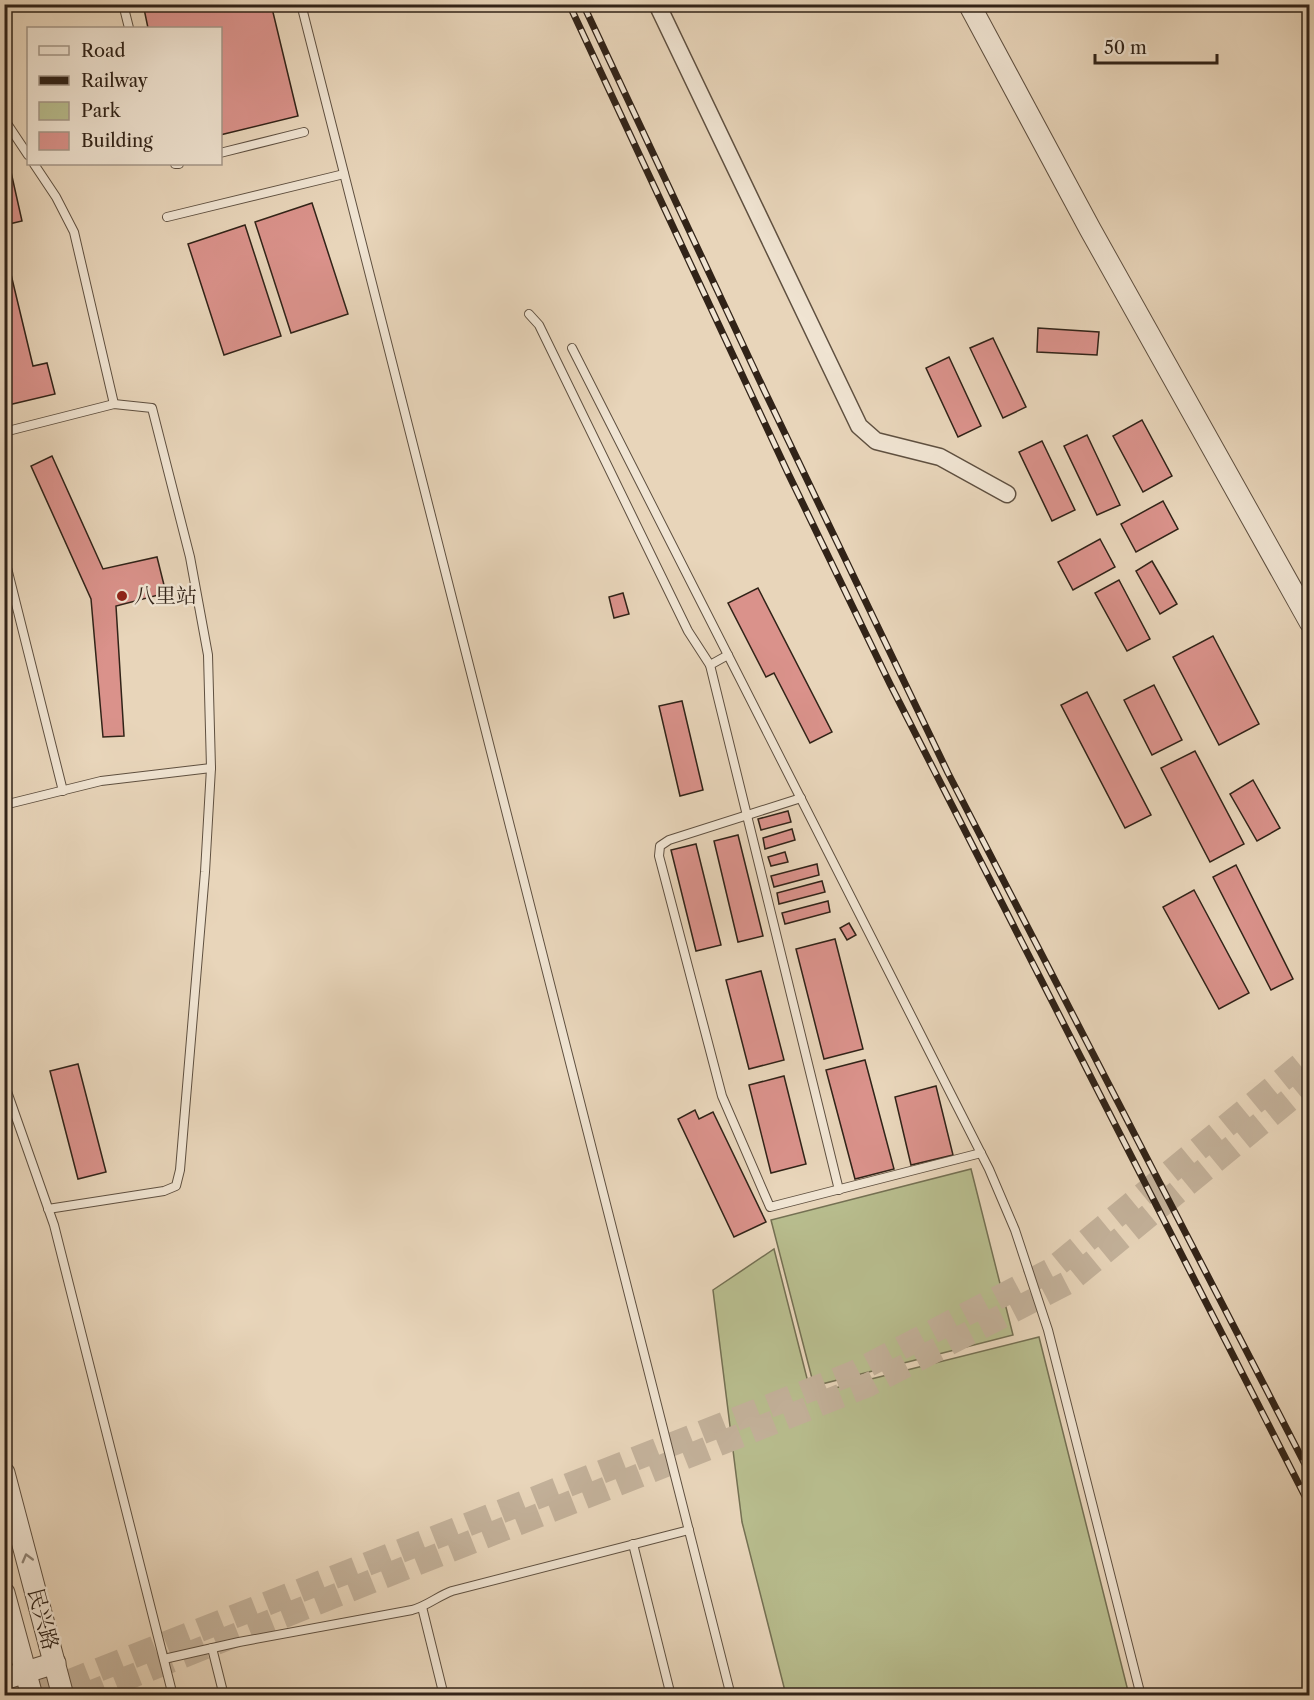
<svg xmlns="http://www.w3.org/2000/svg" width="1314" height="1700" font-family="'Libre Caslon Text','Noto Serif SC',serif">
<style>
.green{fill:#b8bd8e;stroke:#747053;stroke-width:1.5}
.building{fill:#da928b;stroke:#312318;stroke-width:1.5}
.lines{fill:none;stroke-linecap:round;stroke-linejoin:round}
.secondary-tunnel{stroke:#c3b19a;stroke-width:24;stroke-dasharray:24 12;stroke-linecap:butt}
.service-casing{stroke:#5f5040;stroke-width:10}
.minor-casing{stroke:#5f5040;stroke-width:19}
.tertiary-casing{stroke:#5f5040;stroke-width:23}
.service{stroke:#f0e4d2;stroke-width:8}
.minor{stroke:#f0e4d2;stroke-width:16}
.tertiary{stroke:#f0e4d2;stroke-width:21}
.rail-casing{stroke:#312318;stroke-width:7}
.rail{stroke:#f0e4d2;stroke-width:4.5;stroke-dasharray:14;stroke-linecap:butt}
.oneway{stroke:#908475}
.poi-dot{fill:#8f2418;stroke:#f0e4d2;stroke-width:2}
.labels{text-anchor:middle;stroke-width:5;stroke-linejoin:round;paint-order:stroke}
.poi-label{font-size:21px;fill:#312318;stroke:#f0e4d2;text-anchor:start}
.street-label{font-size:21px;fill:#312318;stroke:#f0e4d2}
</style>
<rect width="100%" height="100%" fill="#e8d5ba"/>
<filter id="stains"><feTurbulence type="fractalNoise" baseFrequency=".00333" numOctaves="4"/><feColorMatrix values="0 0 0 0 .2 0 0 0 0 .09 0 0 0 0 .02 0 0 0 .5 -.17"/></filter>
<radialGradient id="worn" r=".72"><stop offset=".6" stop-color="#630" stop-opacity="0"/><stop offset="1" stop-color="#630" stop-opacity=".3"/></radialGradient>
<!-- green -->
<g class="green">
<polygon points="971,1169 1013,1335 814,1386 771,1220"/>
<polygon points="774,1249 811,1394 1039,1337 1129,1695 786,1695 742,1522 713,1290"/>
</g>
<!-- building -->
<g class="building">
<polygon points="143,4 271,4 298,116 220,135 220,28 148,28"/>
<polygon points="11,172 22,221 9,224 4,203 4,174"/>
<polygon points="312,203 348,314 291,333 255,222"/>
<polygon points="245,225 281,336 224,355 188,244"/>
<polygon points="9,266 33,366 47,363 55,394 4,406 4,267"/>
<polygon points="1038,328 1099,332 1097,355 1037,352"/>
<polygon points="993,338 1026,407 1003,418 970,348"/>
<polygon points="949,357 981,426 958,437 926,368"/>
<polygon points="1142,420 1172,476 1143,492 1113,436"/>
<polygon points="1087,435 1120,505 1097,515 1064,446"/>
<polygon points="1042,441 1075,510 1052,521 1019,452"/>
<polygon points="52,456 103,569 157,557 166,593 116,606 124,736 103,737 91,599 31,466"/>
<polygon points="1163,501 1178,529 1136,552 1121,524"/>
<polygon points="1100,539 1115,567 1073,590 1058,562"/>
<polygon points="1152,561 1177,604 1160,614 1136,571"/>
<polygon points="1119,580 1150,639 1127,651 1095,593"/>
<polygon points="758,588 832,732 810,743 774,673 766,677 728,603"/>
<polygon points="623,593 629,614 614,618 609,597"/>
<polygon points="1213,636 1259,724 1219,745 1173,657"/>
<polygon points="1154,685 1182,740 1152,755 1124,700"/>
<polygon points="1087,692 1151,815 1125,828 1061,705"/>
<polygon points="682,701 703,790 680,796 659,706"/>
<polygon points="1195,751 1244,844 1210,862 1161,768"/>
<polygon points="1253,780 1280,828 1257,841 1230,794"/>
<polygon points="788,811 791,822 761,830 758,819"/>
<polygon points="792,829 795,840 765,849 763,838"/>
<polygon points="738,835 763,936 738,942 714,841"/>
<polygon points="696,844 721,945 696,951 671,850"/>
<polygon points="785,852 788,862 771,866 768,857"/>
<polygon points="817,864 819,875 774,887 771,876"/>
<polygon points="1236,865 1293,979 1271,990 1213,877"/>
<polygon points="822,881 825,892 779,904 777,893"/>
<polygon points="1194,890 1249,993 1219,1009 1163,907"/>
<polygon points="828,901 830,912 785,924 782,913"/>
<polygon points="849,923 856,935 847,940 840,928"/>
<polygon points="835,939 863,1049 824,1059 796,949"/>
<polygon points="761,971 784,1060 749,1069 726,980"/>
<polygon points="865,1060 894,1169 855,1179 826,1070"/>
<polygon points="78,1064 106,1172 78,1179 50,1071"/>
<polygon points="784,1076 806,1164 771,1173 749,1085"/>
<polygon points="936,1086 953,1155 911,1165 895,1097"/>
<polygon points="695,1110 699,1119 713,1112 766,1222 734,1237 678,1119"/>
</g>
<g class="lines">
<!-- secondary-tunnel -->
<g class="secondary-tunnel">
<polyline points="32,1696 853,1373 1051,1270 1310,1057"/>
<polyline points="82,1696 868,1385 1067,1283 1310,1083"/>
</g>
<!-- service casing -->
<g class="service-casing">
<g id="service">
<polyline points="123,4 129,28"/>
<polyline points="301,4 731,1696"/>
<polyline points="4,119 28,155"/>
<polyline points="220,153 304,132"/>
<polyline points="34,164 56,197 74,232 114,404"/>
<polyline points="175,164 179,164"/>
<polyline points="167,217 344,174"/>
<polyline points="529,314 539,325 688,631 710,665 839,1190"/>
<polyline points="572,348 989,1169 1015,1230 1048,1330 1141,1696"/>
<polyline points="4,432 114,404 152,408 190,557 208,655 211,768 205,872 180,1170 176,1186 164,1191 48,1209"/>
<polyline points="4,556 63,791"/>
<polyline points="710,665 728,655"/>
<polyline points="801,798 669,840 660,846 659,856 722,1096 770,1207 981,1153"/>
<polyline points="4,805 101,781 211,768"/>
<polyline points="4,1083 54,1225 173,1696"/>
<polyline points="633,1544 671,1696"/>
<polyline points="422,1607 444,1696"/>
<polyline points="212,1648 224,1696"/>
<path d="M164,1659L239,1642L412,1610C427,1606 438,1596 452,1591L689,1530"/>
</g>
</g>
<!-- minor casing -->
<g class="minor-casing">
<polyline id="minor" points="657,4 859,426 876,441 940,457 1007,494"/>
</g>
<!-- tertiary casing -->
<g class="tertiary-casing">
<g id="tertiary">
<polyline points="969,4 1090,229 1310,622"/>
<polyline points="4,1473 63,1696"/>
<polyline points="4,1593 32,1696"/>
<polyline points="4,1679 55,1663"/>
</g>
</g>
<!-- service -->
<use href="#service" class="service"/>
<!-- minor -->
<use href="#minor" class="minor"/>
<!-- tertiary -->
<use href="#tertiary" class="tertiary"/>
<!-- rail casing -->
<g class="rail-casing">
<g id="rail">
<polyline points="569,4 787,471 890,684 1310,1506"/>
<polyline points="583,4 765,392 948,773 1310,1474"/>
</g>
</g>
<!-- rail -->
<use href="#rail" class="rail"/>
</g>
<!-- one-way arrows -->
<defs><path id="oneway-chevron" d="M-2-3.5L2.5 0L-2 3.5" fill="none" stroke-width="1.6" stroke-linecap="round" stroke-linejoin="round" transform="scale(1.5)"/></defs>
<use class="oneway" href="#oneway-chevron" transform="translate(27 1558) rotate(-105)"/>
<!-- markers -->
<circle class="poi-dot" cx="122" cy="596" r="6"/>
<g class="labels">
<!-- poi labels -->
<g class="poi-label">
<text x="134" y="603">八里站</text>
</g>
<!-- street labels -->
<g class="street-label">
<text transform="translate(43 1619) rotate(75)" y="7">民兴路</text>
</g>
</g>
<!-- margin -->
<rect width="1314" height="1700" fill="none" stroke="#e8d5ba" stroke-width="24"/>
<rect x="6" y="6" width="1302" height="1688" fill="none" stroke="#312318" stroke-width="3"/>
<rect x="12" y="12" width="1290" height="1676" fill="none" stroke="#312318" stroke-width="1.5"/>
<!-- legend -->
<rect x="27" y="27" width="195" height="138" fill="#f0e4d2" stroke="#a49788" stroke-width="1.5"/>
<rect x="39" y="46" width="30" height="9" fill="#f0e4d2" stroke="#a49788" stroke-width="1.5"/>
<text x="81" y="57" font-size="18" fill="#312318">Road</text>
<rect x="39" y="76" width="30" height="9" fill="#312318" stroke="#a49788" stroke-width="1.5"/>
<text x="81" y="87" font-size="18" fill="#312318">Railway</text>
<rect x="39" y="102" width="30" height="18" fill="#b8bd8e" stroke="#a49788" stroke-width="1.5"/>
<text x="81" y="117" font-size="18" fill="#312318">Park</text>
<rect x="39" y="132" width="30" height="18" fill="#da928b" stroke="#a49788" stroke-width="1.5"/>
<text x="81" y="147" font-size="18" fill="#312318">Building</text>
<!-- scale -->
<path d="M1095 54v9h122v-9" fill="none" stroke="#312318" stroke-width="3"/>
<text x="1104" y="54" font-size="18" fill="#312318" stroke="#f0e4d2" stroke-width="4.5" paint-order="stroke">50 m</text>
<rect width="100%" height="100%" filter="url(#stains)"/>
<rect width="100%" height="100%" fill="url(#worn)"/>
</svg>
